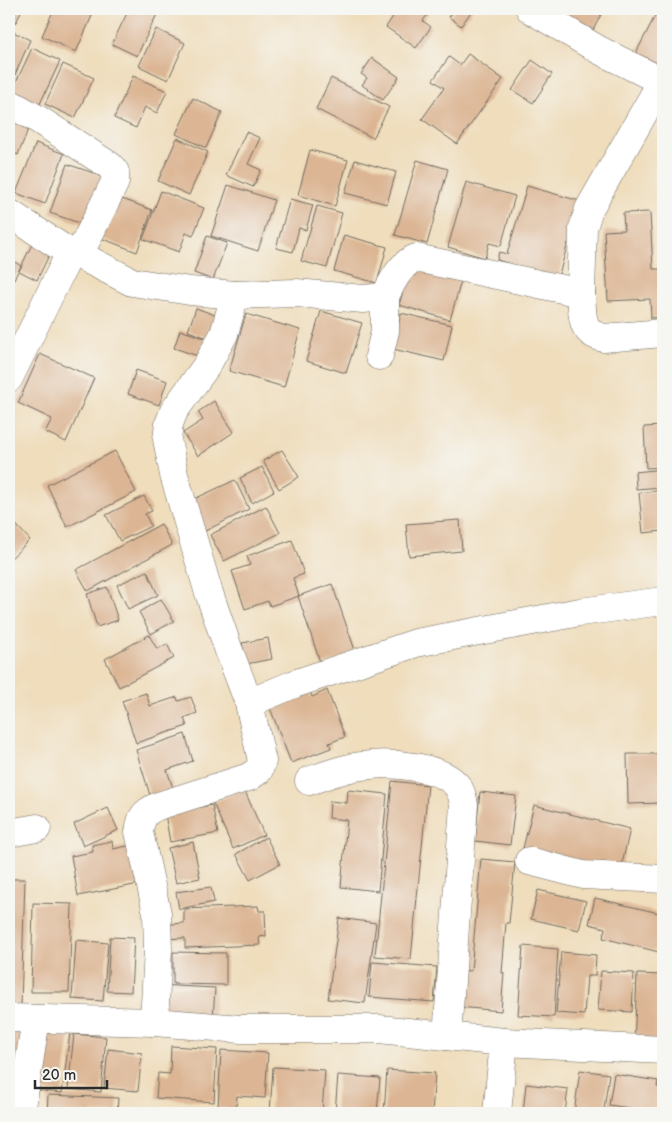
<svg xmlns="http://www.w3.org/2000/svg" width="672" height="1122" font-family="'Balsamiq Sans',sans-serif">
<style>
.building{fill:#dcb694}
.lines{fill:none;stroke-linecap:round;stroke-linejoin:round}
.minor-casing{stroke:#70695e;stroke-width:29}
.minor{stroke:#fff;stroke-width:28}
</style>
<rect width="100%" height="100%" fill="#f6f6f2"/>
<filter id="ink" filterUnits="userSpaceOnUse"><feTurbulence type="fractalNoise" baseFrequency=".02" numOctaves="2"/><feDisplacementMap in="SourceGraphic" scale="10" xChannelSelector="R" yChannelSelector="G"/><feConvolveMatrix kernelMatrix="1 2 1 2 8 2 1 2 1" color-interpolation-filters="sRGB"/></filter>
<filter id="wash" filterUnits="userSpaceOnUse"><feTurbulence type="fractalNoise" baseFrequency=".0096" numOctaves="4" result="noise"/><feDisplacementMap in="SourceGraphic" scale="20" xChannelSelector="R" yChannelSelector="G"/><feGaussianBlur stdDeviation="1.12" result="paint"/><feColorMatrix in="noise" values="0 0 0 0 0 0 0 0 0 0 0 0 0 0 0 0 0 1.4 0 .05"/><feComposite in="paint" operator="in"/></filter>
<g filter="url(#wash)">
<rect width="100%" height="100%" fill="#efddbc"/>
<g id="blocks">
<!-- building -->
<g class="building">
<polygon points="9,9 22,9 16,23 9,20"/>
<polygon points="54,9 95,9 76,52 42,36"/>
<polygon points="129,9 159,10 137,56 112,44"/>
<polygon points="371,9 388,9 382,17"/>
<polygon points="398,9 431,9 423,21 431,27 416,48 386,27"/>
<polygon points="455,9 473,9 461,26 449,17"/>
<polygon points="564,9 604,9 593,30 562,13"/>
<polygon points="657,12 663,15 663,66 636,53"/>
<polygon points="156,29 185,43 168,80 139,66"/>
<polygon points="9,30 30,40 15,75 9,73"/>
<polygon points="32,48 60,61 38,108 10,95"/>
<polygon points="468,54 503,79 457,144 422,119 444,88 433,80 449,57 460,65"/>
<polygon points="372,58 399,77 383,100 362,85 367,78 361,74"/>
<polygon points="532,60 552,74 533,103 512,90"/>
<polygon points="63,64 94,78 75,118 45,104"/>
<polygon points="133,76 167,91 157,113 145,107 136,128 114,118"/>
<polygon points="331,78 389,107 373,138 316,109"/>
<polygon points="193,98 222,112 206,148 176,134"/>
<polygon points="9,118 29,127 18,155 9,151"/>
<polygon points="246,132 260,138 248,164 261,170 253,187 226,175"/>
<polygon points="177,138 208,152 189,195 158,181"/>
<polygon points="36,143 64,154 45,204 16,193"/>
<polygon points="310,150 348,160 335,206 298,195"/>
<polygon points="355,160 396,172 387,204 345,193"/>
<polygon points="417,160 448,169 427,244 395,235"/>
<polygon points="67,164 108,178 91,227 50,213"/>
<polygon points="466,182 515,196 501,246 489,243 485,258 448,247"/>
<polygon points="228,185 274,200 258,251 211,236"/>
<polygon points="527,186 580,201 558,278 497,260 499,252 507,254"/>
<polygon points="161,191 204,208 193,236 186,233 179,252 143,239"/>
<polygon points="114,196 152,210 137,252 98,237"/>
<polygon points="290,199 313,205 306,230 299,228 293,252 276,248"/>
<polygon points="317,206 342,213 327,268 301,261"/>
<polygon points="650,212 653,269 663,269 663,317 651,318 650,299 608,301 604,231 624,230 623,213"/>
<polygon points="344,235 387,247 377,283 334,271"/>
<polygon points="207,236 227,243 213,280 194,273"/>
<polygon points="33,242 51,251 37,280 19,271"/>
<polygon points="9,258 21,266 9,288"/>
<polygon points="410,266 461,281 450,320 399,305"/>
<polygon points="196,308 221,317 213,340 188,331"/>
<polygon points="321,311 362,323 346,373 306,361"/>
<polygon points="401,313 452,325 444,361 393,349"/>
<polygon points="246,314 300,330 284,387 229,371"/>
<polygon points="180,330 210,340 204,358 174,348"/>
<polygon points="40,354 94,378 66,442 45,432 52,419 18,403"/>
<polygon points="136,370 167,381 159,405 128,394"/>
<polygon points="214,401 234,432 198,456 183,433 203,420 198,412"/>
<polygon points="663,426 663,467 646,468 644,427"/>
<polygon points="282,450 299,477 279,489 263,461"/>
<polygon points="115,451 136,492 67,527 47,485"/>
<polygon points="262,467 274,491 252,503 240,478"/>
<polygon points="663,469 663,487 636,489 635,472"/>
<polygon points="235,480 249,509 205,531 190,501"/>
<polygon points="663,490 663,531 643,533 639,493"/>
<polygon points="144,496 152,511 145,514 151,526 120,541 106,515"/>
<polygon points="266,506 280,533 224,561 210,535"/>
<polygon points="9,517 30,540 9,560"/>
<polygon points="460,520 462,551 409,556 406,524"/>
<polygon points="161,524 172,545 88,591 76,570"/>
<polygon points="292,540 304,574 293,578 299,596 270,606 268,601 245,609 232,571 250,565 247,556"/>
<polygon points="147,571 158,595 128,609 117,585"/>
<polygon points="332,584 356,653 321,665 298,596"/>
<polygon points="107,587 118,620 97,627 87,594"/>
<polygon points="161,599 174,621 151,634 139,612"/>
<polygon points="149,635 157,649 167,644 174,658 119,687 105,659"/>
<polygon points="268,638 272,659 246,664 242,643"/>
<polygon points="327,690 345,737 329,743 331,748 291,763 267,700 310,691 312,697"/>
<polygon points="146,693 150,706 177,697 178,701 191,697 197,713 184,718 187,726 136,743 122,701"/>
<polygon points="185,734 193,761 167,770 173,788 150,795 136,750"/>
<polygon points="627,754 663,754 663,803 628,804"/>
<polygon points="392,781 428,785 411,959 375,956"/>
<polygon points="244,789 264,835 233,849 213,803"/>
<polygon points="348,790 387,794 378,891 341,887 347,820 329,818 330,801 347,803"/>
<polygon points="480,792 516,796 510,845 475,841"/>
<polygon points="212,805 218,833 170,842 165,814"/>
<polygon points="534,805 630,829 620,873 523,848"/>
<polygon points="108,808 118,830 83,846 74,824"/>
<polygon points="266,837 280,864 250,880 236,854"/>
<polygon points="112,841 113,849 132,845 139,884 78,896 71,856 93,852 92,845"/>
<polygon points="193,842 200,878 176,883 168,848"/>
<polygon points="481,859 515,862 509,923 506,923 502,973 504,973 501,1011 458,1007 461,970 471,971"/>
<polygon points="9,879 25,879 21,1005 9,1005"/>
<polygon points="211,887 214,902 179,909 176,892"/>
<polygon points="538,890 586,901 579,930 531,919"/>
<polygon points="595,898 663,914 663,953 603,938 605,928 589,924"/>
<polygon points="33,903 72,904 69,992 31,992"/>
<polygon points="258,906 259,911 265,911 266,936 259,937 260,945 185,948 185,938 161,939 161,925 184,923 184,909"/>
<polygon points="339,918 376,923 365,1003 328,999"/>
<polygon points="110,937 134,938 131,992 107,991"/>
<polygon points="76,940 108,943 103,1001 72,999"/>
<polygon points="523,946 558,949 554,1017 518,1015"/>
<polygon points="173,952 226,953 226,985 173,984"/>
<polygon points="561,952 596,955 595,976 587,976 584,1015 556,1013"/>
<polygon points="372,962 437,967 434,1002 369,997"/>
<polygon points="601,971 634,973 632,1012 598,1010"/>
<polygon points="637,974 663,975 663,1048 634,1047"/>
<polygon points="158,985 215,988 213,1018 157,1015"/>
<polygon points="42,1029 70,1033 62,1093 34,1090"/>
<polygon points="9,1031 22,1032 18,1092 9,1091"/>
<polygon points="74,1034 106,1037 101,1092 68,1089"/>
<polygon points="171,1046 217,1049 214,1102 156,1098 158,1073 170,1074"/>
<polygon points="108,1049 142,1053 138,1091 104,1088"/>
<polygon points="221,1050 268,1053 265,1098 237,1096 236,1109 218,1108"/>
<polygon points="273,1067 325,1070 322,1113 270,1113"/>
<polygon points="387,1070 435,1073 432,1113 384,1113"/>
<polygon points="580,1070 609,1074 604,1109 616,1110 615,1113 574,1113"/>
<polygon points="614,1074 658,1081 657,1087 663,1088 663,1113 609,1105"/>
<polygon points="338,1075 380,1078 377,1113 335,1113"/>
<polygon points="526,1084 568,1089 565,1113 523,1113"/>
<polygon points="48,1095 118,1098 117,1113 47,1113"/>
</g>
</g>
</g>
<g filter="url(#ink)">
<use href="#blocks" fill-opacity="0" stroke="#70695e" stroke-width="1"/>
<g class="lines">
<!-- minor casing -->
<g class="minor-casing">
<g id="minor">
<polyline points="530,9 599,50 663,82"/>
<polyline points="9,103 36,118 110,166 115,172 115,182 79,255"/>
<path d="M9,213L70,253L79,255L132,282L190,291L235,295L296,293L363,299L385,297C391,283 401,263 416,258L581,293C583,314 579,333 604,338L663,333"/>
<polyline points="581,293 583,228 589,209 662,81"/>
<polyline points="379,356 385,331 385,297"/>
<polyline points="9,378 70,253"/>
<polyline points="249,703 294,684 416,643 580,612 663,601"/>
<path d="M309,781C326,775 343,768 362,766C386,762 442,765 458,787C462,793 463,798 464,805L447,1036"/>
<polyline points="9,833 37,828"/>
<polyline points="529,861 583,875 663,879"/>
<polyline points="9,1018 154,1022 241,1029 379,1029 504,1042 663,1050"/>
<path d="M154,1022L158,950L157,913L139,832C141,817 144,812 158,806L249,777L259,770L262,761L249,703L228,648L208,590L174,475L167,439L169,424L174,411L207,365L224,334L235,295"/>
<polyline points="21,1113 36,1019"/>
<polyline points="497,1113 504,1042"/>
</g>
</g>
<!-- minor -->
<use href="#minor" class="minor"/>
</g>
</g>
<!-- margin -->
<rect width="672" height="1122" fill="none" stroke="#f6f6f2" stroke-width="30"/>
<!-- scale -->
<path d="M35 1080v8h72v-8" fill="none" stroke="#2b2b2b" stroke-width="2.5"/>
<text x="42" y="1080" font-size="15" fill="#2b2b2b" stroke="#f6f6f2" stroke-width="4" paint-order="stroke">20 m</text>
</svg>
